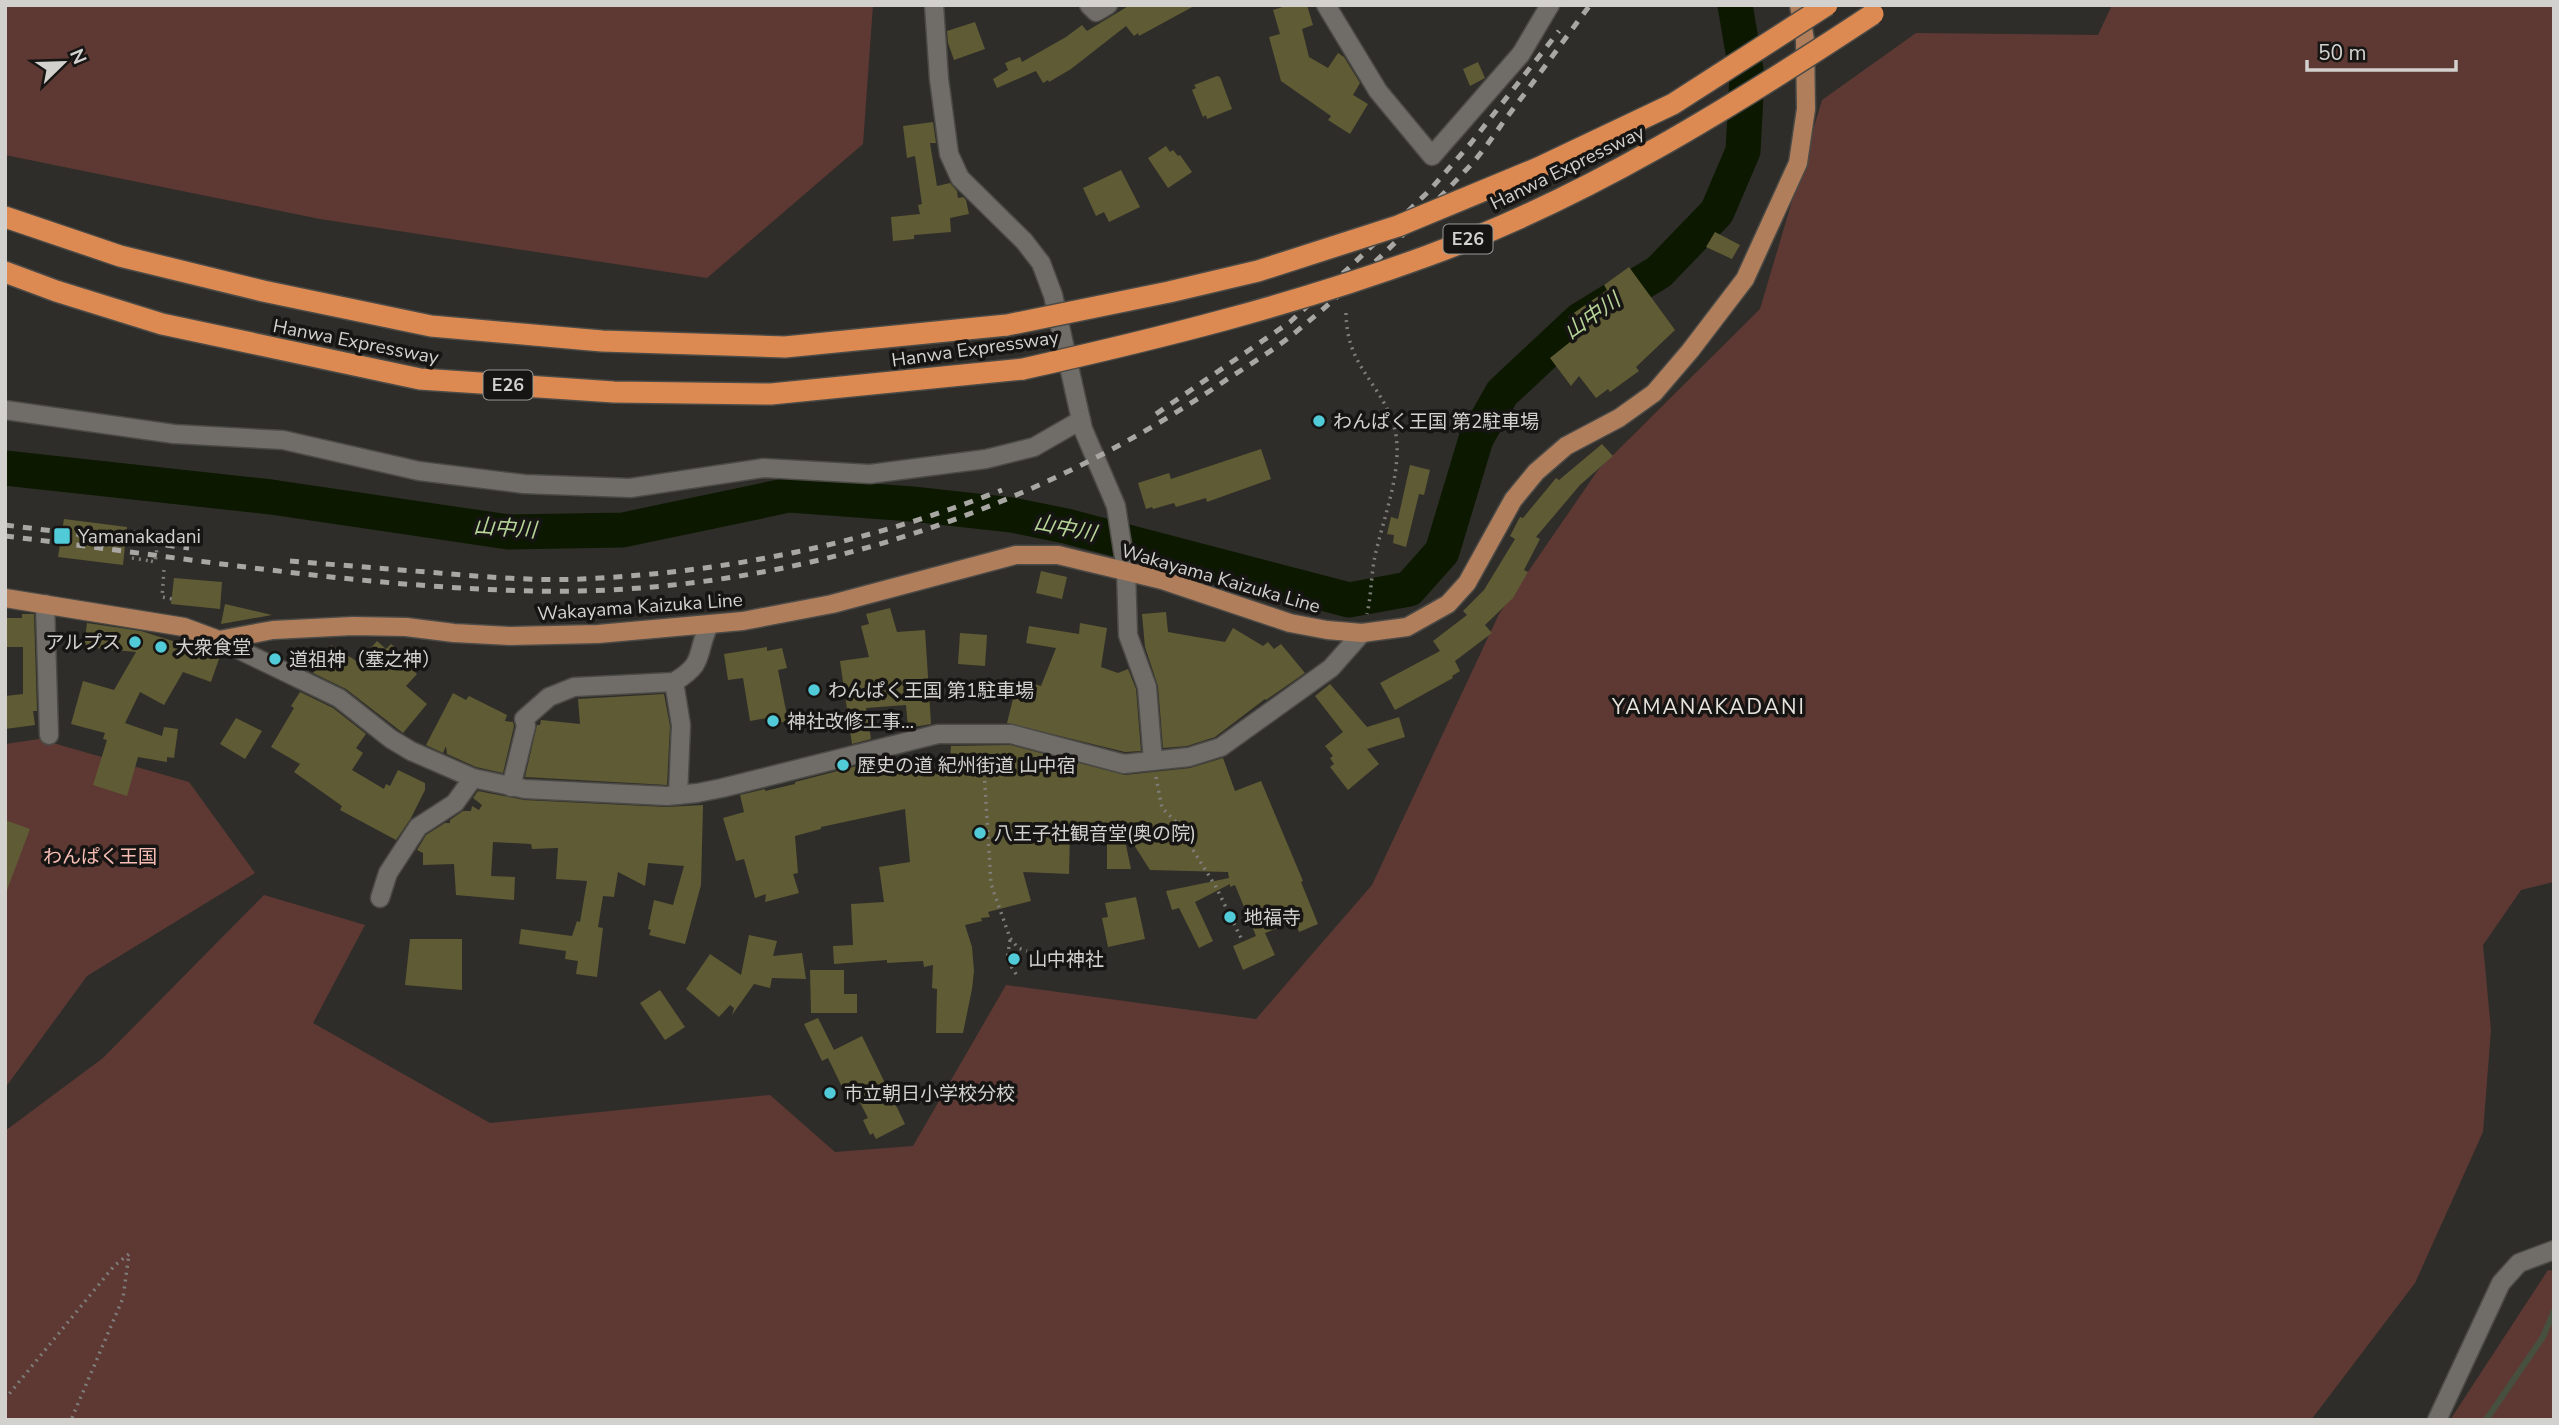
<svg xmlns="http://www.w3.org/2000/svg" width="2559" height="1425" font-family="'Nunito Sans','Noto Sans JP',sans-serif">
<style>
.green{fill:#5e3934}
.lines{fill:none;stroke-linecap:round;stroke-linejoin:round}
.stream{stroke:#47503e;stroke-width:6}
.river{stroke:#0c1900;stroke-width:35}
.building{fill:#5f5b34}
.street-casing{stroke:#4b4a46;stroke-width:21}
.primary-casing{stroke:#4b4a46;stroke-width:21}
.highway-casing{stroke:#4b4a46;stroke-width:24}
.path{stroke:#7e7d79;stroke-width:3.5;stroke-dasharray:2 5;stroke-linecap:butt}
.street{stroke:#706d68;stroke-width:18}
.primary{stroke:#b17e5b;stroke-width:18}
.highway{stroke:#dc8a52;stroke-width:21}
.rail{stroke:#a8a7a4;stroke-width:5;stroke-dasharray:9 9;stroke-linecap:butt}
.highway-bridge-casing{stroke:#4b4a46;stroke-width:24;stroke-linecap:butt}
.path-bridge{stroke:#7e7d79;stroke-width:3.5;stroke-dasharray:2 5;stroke-linecap:butt}
.highway-bridge{stroke:#dc8a52;stroke-width:21}
.poi-dot{fill:#52cbd9;stroke:#161513;stroke-width:2.5}
.labels{text-anchor:middle;stroke-width:7;stroke-linejoin:round;paint-order:stroke}
.shield{fill:#161513;stroke:#9a9996;stroke-width:2}
.shield-label{font-size:18px;font-weight:bold;fill:#d2d1ce}
.street-label{font-size:19px;fill:#d2d1ce;stroke:#161513}
.poi-label{font-size:19px;fill:#d2d1ce;stroke:#161513;text-anchor:start}
.park-label{font-size:19px;fill:#f8bdb4;stroke:#161513}
.water-label{font-size:21px;font-style:italic;fill:#b7d598;stroke:#161513}
.neighbourhood-label{font-size:21px;letter-spacing:2px;fill:#e7e4de;stroke:#161513}
</style>
<rect width="100%" height="100%" fill="#2f2d29"/>
<!-- green -->
<g class="green">
<polygon points="5,5 873,5 863,144 707,278 320,219 5,155"/>
<polygon points="2112,5 2554,5 2554,884 2553,882 2521,890 2483,945 2491,1030 2483,1132 2415,1283 2311,1420 5,1420 5,1131 103,1058 264,895 365,925 313,1023 490,1123 770,1095 835,1152 913,1146 1006,985 1256,1019 1372,885 1499,614 1598,470 1760,309 1822,100 1916,33 2098,35"/>
<polygon points="39,739 189,782 255,873 87,976 5,1088 5,744"/>
<polygon points="2548,1270 2554,1271 2554,1420 2450,1420"/>
</g>
<g class="lines">
<!-- stream -->
<polyline class="stream" points="2486,1420 2543,1337 2554,1311"/>
<!-- river -->
<polyline class="river" points="5,468 271,497 508,532 623,530 789,495 912,504 1012,515 1066,526 1349,600 1409,589 1442,552 1476,439 1502,393 1580,320 1659,272 1717,212 1743,151 1747,76 1735,5"/>
</g>
<!-- building -->
<g class="building">
<polygon points="1130,5 1196,5 1139,36 1138,33 1134,36 1126,26 1071,69 1049,82 1048,80 1043,83 1036,71 997,88 993,79 1008,70 1005,63 1020,57 1022,62 1066,37 1082,25 1087,31"/>
<polygon points="1289,5 1307,5 1313,25 1302,29 1309,57 1328,68 1338,53 1344,57 1360,83 1353,95 1368,104 1350,134 1328,120 1331,116 1281,81 1269,37 1280,34 1273,10"/>
<polygon points="975,22 985,49 954,60 948,43 947,31"/>
<polygon points="1478,62 1485,78 1470,86 1463,69"/>
<polygon points="1217,76 1220,77 1232,109 1207,119 1206,115 1203,117 1192,90 1196,88 1194,85"/>
<polygon points="933,122 936,143 930,143 937,186 950,183 957,191 958,198 963,197 966,200 969,214 950,218 951,232 914,235 914,239 893,241 891,217 920,214 918,205 922,204 915,156 907,158 903,126"/>
<polygon points="1166,146 1170,152 1173,150 1178,156 1180,155 1192,172 1168,188 1148,158"/>
<polygon points="1121,170 1140,207 1109,222 1104,212 1096,216 1083,188"/>
<polygon points="1715,232 1740,245 1732,259 1706,247"/>
<polygon points="1629,267 1675,330 1636,367 1639,371 1610,392 1608,389 1596,398 1579,376 1571,386 1550,358 1580,334 1568,317 1607,290 1604,285"/>
<polygon points="1602,444 1613,456 1580,485 1536,537 1540,539 1524,570 1528,572 1513,598 1485,625 1492,633 1455,661 1460,671 1452,676 1453,678 1395,710 1380,683 1440,651 1433,641 1467,615 1463,611 1484,590 1515,539 1510,536 1520,517 1523,518 1556,478 1559,480"/>
<polygon points="1261,449 1271,479 1207,502 1206,498 1176,507 1174,503 1153,509 1152,507 1146,509 1138,483 1169,473 1171,479"/>
<polygon points="1410,465 1430,470 1424,495 1419,494 1406,547 1393,543 1394,535 1387,534 1391,517 1398,519"/>
<polygon points="64,519 127,527 123,565 58,557"/>
<polygon points="1041,571 1067,577 1062,599 1036,593"/>
<polygon points="174,578 222,582 220,609 171,604"/>
<polygon points="225,604 272,615 221,624"/>
<polygon points="890,608 897,632 925,630 931,724 908,728 906,705 866,708 871,739 852,744 840,661 869,657 861,626 869,624 866,614"/>
<polygon points="1166,612 1168,632 1225,642 1233,628 1263,646 1268,642 1274,649 1281,644 1305,673 1266,700 1265,699 1215,737 1187,746 1163,748 1158,686 1145,647 1142,614"/>
<polygon points="22,614 34,614 37,711 33,711 35,725 5,729 5,696 23,694 23,647 5,647 5,618 22,618"/>
<polygon points="87,623 141,631 220,656 211,682 183,672 164,705 140,692 125,723 162,736 164,727 178,729 174,758 167,757 167,762 138,757 127,796 93,785 107,740 103,739 105,733 71,724 83,681 114,690 136,652 84,647"/>
<polygon points="1080,623 1107,628 1101,667 1118,673 1128,669 1136,689 1141,751 1125,752 1007,723 1018,679 1041,686 1056,648 1026,643 1029,626 1079,634"/>
<polygon points="960,633 987,635 985,666 958,664"/>
<polygon points="377,641 386,649 391,644 404,655 401,659 417,674 406,686 427,704 403,733 346,689 313,673 331,645 358,662"/>
<polygon points="767,647 767,651 782,648 787,668 778,670 788,721 773,724 773,722 768,723 767,718 750,721 743,678 728,680 724,654"/>
<polygon points="1330,684 1367,727 1399,717 1405,737 1367,749 1379,764 1348,790 1330,767 1334,764 1330,758 1333,756 1325,746 1343,732 1315,696"/>
<polygon points="300,692 333,708 366,734 356,748 363,753 352,770 384,789 386,784 390,786 398,770 425,783 425,790 411,818 396,840 340,810 342,806 294,772 300,764 271,747 294,708 291,706"/>
<polygon points="453,693 466,700 469,696 507,715 505,721 513,722 514,726 503,773 476,767 447,754 446,746 443,753 426,745"/>
<polygon points="664,694 670,726 667,785 525,777 537,725 540,725 541,720 580,724 578,699"/>
<polygon points="236,718 262,731 245,759 220,744"/>
<polygon points="1010,745 1125,775 1190,768 1223,758 1235,791 1261,781 1303,881 1301,882 1318,924 1299,932 1295,921 1265,933 1275,955 1243,970 1233,946 1256,936 1235,885 1230,887 1230,884 1195,902 1213,941 1199,948 1179,908 1172,910 1166,891 1229,878 1228,872 1150,870 1122,826 1131,869 1107,869 1107,831 1070,832 1069,874 1023,872 1031,901 988,912 990,917 981,918 982,921 965,925 972,947 974,971 972,989 963,1033 936,1033 937,989 932,988 933,965 924,967 923,961 887,963 887,960 834,964 833,946 853,945 851,904 884,902 879,867 910,862 905,809 821,827 821,829 795,836 798,873 793,874 799,893 765,902 766,894 755,898 744,859 736,861 723,818 744,812 740,795 765,789 765,791 795,784 795,782 892,757 892,765 934,758 934,769 949,769 951,746"/>
<polygon points="478,791 524,800 666,807 703,805 701,885 685,944 649,935 651,930 648,929 654,900 673,905 684,866 648,863 645,886 618,872 614,897 603,896 598,927 603,928 597,977 576,974 578,961 565,959 566,951 519,944 521,929 572,936 577,921 580,922 587,881 556,879 558,848 532,849 531,844 493,842 491,876 515,877 514,900 456,895 454,864 423,865 423,853 417,850 426,835 445,823 450,823 450,820 463,811 471,811 472,806 479,810 482,805 473,798"/>
<polygon points="5,820 30,829 7,890 5,890"/>
<polygon points="1136,897 1145,939 1108,947 1102,918 1108,917 1105,903"/>
<polygon points="749,935 777,941 773,956 802,953 806,979 772,978 770,988 754,984 732,1015 734,1008 730,1005 719,1017 686,989 710,954 741,975"/>
<polygon points="410,939 462,939 462,990 405,985"/>
<polygon points="810,970 844,970 844,994 857,994 857,1013 811,1013"/>
<polygon points="660,990 685,1027 665,1040 640,1003"/>
<polygon points="818,1018 834,1050 862,1036 905,1124 876,1139 873,1133 870,1135 863,1120 868,1118 851,1085 843,1089 828,1058 822,1061 804,1024"/>
</g>
<g class="lines">
<!-- street casing -->
<g class="street-casing">
<g id="street">
<polyline points="934,5 939,79 949,154 960,178 1024,241 1041,263 1053,295 1083,429 1116,506 1126,570 1128,635 1147,687 1153,761"/>
<polyline points="1089,5 1096,12 1108,5"/>
<polyline points="1326,5 1378,91 1432,156 1521,54 1550,5"/>
<polyline points="5,410 174,434 283,440 419,471 524,484 630,488 764,468 870,474 986,459 1034,447 1081,420"/>
<polyline points="45,604 49,735"/>
<polyline points="219,640 339,698 391,739 411,751 473,778 525,789 667,796 697,793 722,788 938,734 1011,734 1124,764 1189,757 1221,747 1331,668 1362,633"/>
<polyline points="511,787 526,726 524,719 549,697 574,687 674,682"/>
<path d="M678,795L681,725L674,682C706,663 695,655 709,625"/>
<polyline points="380,898 388,873 418,827 455,803 473,778"/>
<polyline points="2437,1420 2501,1283 2519,1263 2554,1250"/>
</g>
</g>
<!-- primary casing -->
<g class="primary-casing">
<polyline id="primary" points="5,598 184,627 219,640 273,630 353,626 406,627 454,633 510,636 598,634 743,621 832,604 1016,555 1058,555 1162,580 1290,623 1327,630 1362,633 1407,627 1448,604 1467,583 1513,500 1536,472 1566,446 1619,418 1654,393 1690,351 1745,279 1798,163 1806,109 1805,40 1799,5"/>
</g>
<!-- highway casing -->
<g class="highway-casing">
<g id="highway">
<polyline points="5,217 120,256 263,291 431,326 602,341 785,347 1007,325"/>
<polyline points="5,272 56,291 162,324 420,379 614,392 771,394 1023,369"/>
</g>
</g>
<!-- path -->
<g class="path">
<path d="M1346,313C1347,365 1375,377 1392,420C1408,461 1382,519 1374,561C1371,579 1371,597 1367,614"/>
<polyline points="133,532 153,535"/>
<polyline points="132,558 151,561"/>
<polyline points="164,570 162,597 172,599"/>
<polyline points="983,753 991,884 1010,938 1018,948 1027,951"/>
<polyline points="1156,777 1162,808 1175,821 1216,887 1242,940"/>
<polyline points="1010,940 1007,960 1018,977"/>
<polyline points="5,1399 114,1266 129,1254 123,1298 71,1420"/>
</g>
<!-- street -->
<use href="#street" class="street"/>
<!-- primary -->
<use href="#primary" class="primary"/>
<!-- highway -->
<use href="#highway" class="highway"/>
<!-- rail -->
<g class="rail">
<polyline points="1156,414 1290,322 1353,264 1430,190 1471,143 1559,31"/>
<polyline points="5,525 189,548"/>
<path d="M5,536C181,557 357,587 534,591C780,596 1027,517 1229,378C1254,362 1280,346 1303,326C1360,279 1414,225 1465,171C1480,156 1492,138 1504,121C1533,83 1561,44 1590,5"/>
<path d="M290,561C339,565 389,569 439,573C486,577 535,581 582,579C730,572 864,544 1002,490"/>
</g>
<!-- highway-bridge casing -->
<g class="highway-bridge-casing">
<g id="highway-bridge">
<polyline points="1007,325 1169,292 1258,271 1398,226 1538,168 1673,104 1827,5"/>
<path d="M1023,369C1161,338 1294,305 1427,256C1586,198 1732,107 1873,14"/>
</g>
</g>
<!-- path-bridge -->
<polyline class="path-bridge" points="151,561 155,562 159,536 153,535"/>
<!-- highway-bridge -->
<use href="#highway-bridge" class="highway-bridge"/>
</g>
<!-- markers -->
<g class="poi-dot">
<circle cx="1319" cy="421" r="7"/>
<rect x="53" y="527" width="18" height="18" rx="3.5"/>
<circle cx="135" cy="642" r="7"/>
<circle cx="161" cy="647" r="7"/>
<circle cx="275" cy="659" r="7"/>
<circle cx="814" cy="690" r="7"/>
<circle cx="773" cy="721" r="7"/>
<circle cx="843" cy="765" r="7"/>
<circle cx="980" cy="833" r="7"/>
<circle cx="1230" cy="917" r="7"/>
<circle cx="1014" cy="959" r="7"/>
<circle cx="830" cy="1093" r="7"/>
</g>
<g class="labels">
<!-- shield labels -->
<g class="shield">
<rect x="1443.5" y="224.5" width="49" height="29" rx="5"/>
<rect x="483.5" y="370.5" width="49" height="29" rx="5"/>
</g>
<g class="shield-label">
<text x="1468" y="245">E26</text>
<text x="508" y="391">E26</text>
</g>
<!-- street labels -->
<g class="street-label">
<text transform="translate(1567 167) rotate(-26)" y="7">Hanwa Expressway</text>
<text transform="translate(356 341) rotate(11)" y="7">Hanwa Expressway</text>
<text transform="translate(975 348) rotate(-8)" y="7">Hanwa Expressway</text>
<text transform="translate(1221 578) rotate(16)" y="7">Wakayama Kaizuka Line</text>
<text transform="translate(640 606) rotate(-4)" y="7">Wakayama Kaizuka Line</text>
</g>
<!-- poi labels -->
<g class="poi-label">
<text x="1333" y="428">わんぱく王国 第2駐車場</text>
<text x="78" y="543">Yamanakadani</text>
<text x="121" y="649" text-anchor="end">アルプス</text>
<text x="175" y="654">大衆食堂</text>
<text x="289" y="666">道祖神（塞之神）</text>
<text x="828" y="697">わんぱく王国 第1駐車場</text>
<text x="787" y="728">神社改修工事…</text>
<text x="857" y="772">歴史の道 紀州街道 山中宿</text>
<text x="994" y="840">八王子社観音堂(奥の院)</text>
<text x="1244" y="924">地福寺</text>
<text x="1028" y="966">山中神社</text>
<text x="844" y="1100">市立朝日小学校分校</text>
</g>
<!-- park labels -->
<g class="park-label">
<text x="100" y="863">わんぱく王国</text>
</g>
<!-- water labels -->
<g class="water-label">
<text transform="translate(1592 316) rotate(-35)" y="7">山中川</text>
<text transform="translate(505 528) rotate(4)" y="7">山中川</text>
<text transform="translate(1065 528) rotate(11)" y="7">山中川</text>
</g>
<!-- neighbourhood labels -->
<g class="neighbourhood-label">
<text x="1709" y="714">YAMANAKADANI</text>
</g>
</g>
<!-- border -->
<rect width="2559" height="1425" fill="none" stroke="#d2d1ce" stroke-width="14"/>
<!-- north arrow -->
<g transform="translate(63 63) rotate(67)" stroke="#161513" stroke-width="5" paint-order="stroke">
<path d="M0-5L12 26L0 18L-12 26Z" fill="#d2d1ce"/>
<text y="-10" font-size="19" font-weight="bold" text-anchor="middle" fill="#d2d1ce">N</text>
</g>
<!-- scale -->
<path d="M2307 60v10h149v-10" fill="none" stroke="#d2d1ce" stroke-width="3.5"/>
<text x="2318" y="60" font-size="21" fill="#d2d1ce" stroke="#161513" stroke-width="5" paint-order="stroke">50 m</text>
</svg>
